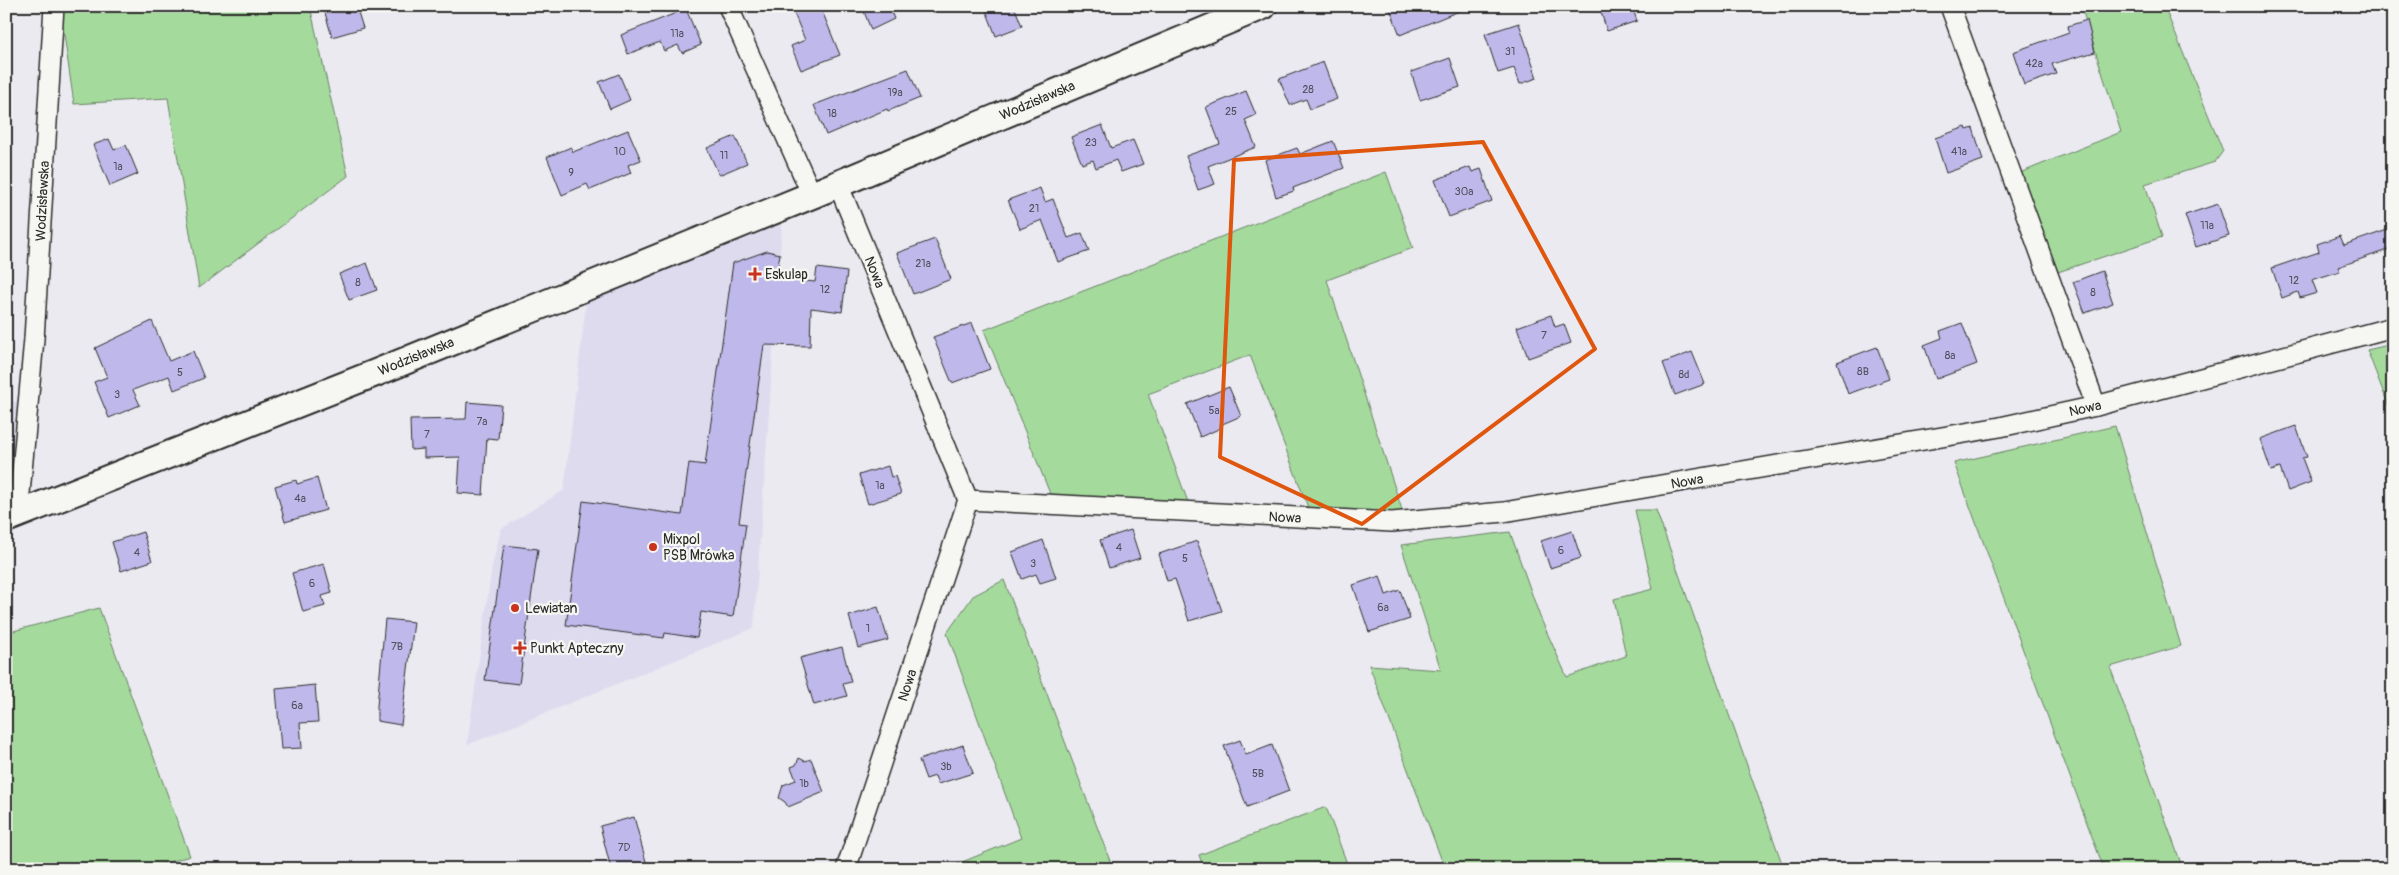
<svg xmlns="http://www.w3.org/2000/svg" width="2399" height="875" font-family="Pangolin,sans-serif">
<style>
.built{fill:#dedbef}
.green{fill:#a5da9d;stroke:#688264}
.building{fill:#bfb9eb;stroke:#2b2b2b}
.lines{fill:none;stroke-linecap:round;stroke-linejoin:round}
.street-casing{stroke:#2b2b2b;stroke-width:22}
.secondary-casing{stroke:#2b2b2b;stroke-width:30}
.street{stroke:#f6f6f2;stroke-width:19}
.secondary{stroke:#f6f6f2;stroke-width:26}
.marked{fill:none;stroke:#df570e;stroke-width:4;stroke-linejoin:round}
.poi-dot{fill:#c8321e;stroke:#f6f6f2;stroke-width:2}
.labels{text-anchor:middle;stroke-width:4.5;stroke-linejoin:round;paint-order:stroke}
.number-label{font-size:11px;fill:#504e5b}
.street-label{font-size:14px;fill:#2b2b2b;stroke:#f6f6f2}
.poi-label{font-size:14px;fill:#2b2b2b;stroke:#f6f6f2;text-anchor:start}
</style>
<rect width="100%" height="100%" fill="#ebeaf1"/>
<filter id="ink" filterUnits="userSpaceOnUse"><feTurbulence type="fractalNoise" baseFrequency=".02" numOctaves="2"/><feDisplacementMap in="SourceGraphic" scale="10" xChannelSelector="R" yChannelSelector="G"/><feConvolveMatrix kernelMatrix="1 2 1 2 8 2 1 2 1" color-interpolation-filters="sRGB"/></filter>
<g filter="url(#ink)">
<!-- built -->
<g class="built">
<polygon points="782,224 754,628 467,745 492,566 501,529 564,490 586,303"/>
<polygon points="19,401 11,490 6,499 6,402"/>
</g>
<!-- green -->
<g class="green">
<polygon points="60,6 310,6 348,176 199,288 168,98 74,104"/>
<polygon points="2081,6 2164,6 2223,151 2215,162 2145,184 2162,237 2058,272 2020,173 2121,132"/>
<polygon points="1386,172 1413,248 1327,280 1403,513 1309,510 1250,355 1148,394 1188,502 1051,496 984,330"/>
<polygon points="2393,344 2393,417 2367,350"/>
<polygon points="2115,426 2181,646 2110,667 2183,869 2104,869 1954,463"/>
<polygon points="1635,510 1656,510 1784,869 1445,869 1369,665 1441,670 1401,545 1510,532 1540,617 1567,677 1626,656 1614,599 1653,589"/>
<polygon points="1004,580 1113,869 945,869 1021,838 947,633 973,596"/>
<polygon points="99,608 190,856 144,869 6,869 6,633"/>
<polygon points="1326,807 1349,869 1204,869 1199,855"/>
</g>
<!-- building -->
<g class="building">
<polygon points="323,6 356,6 363,28 332,37"/>
<polygon points="791,6 820,6 840,55 801,70 791,46 805,40"/>
<polygon points="862,6 889,6 894,19 871,30"/>
<polygon points="996,6 1014,6 1022,26 996,36 986,10"/>
<polygon points="1389,6 1469,6 1469,7 1400,35"/>
<polygon points="1599,6 1632,6 1637,21 1607,31"/>
<polygon points="686,9 701,45 682,53 678,45 664,51 660,42 628,54 621,35"/>
<polygon points="2087,20 2095,52 2052,64 2056,74 2024,85 2013,52 2069,32 2068,26"/>
<polygon points="1519,23 1537,78 1520,84 1514,68 1498,73 1485,34"/>
<polygon points="1450,58 1460,87 1420,100 1411,72"/>
<polygon points="1323,62 1337,99 1310,109 1306,99 1290,105 1279,79"/>
<polygon points="908,69 920,98 888,111 887,109 826,135 814,105"/>
<polygon points="619,74 630,100 610,109 599,82"/>
<polygon points="1246,91 1256,115 1245,120 1256,147 1208,166 1215,184 1198,190 1186,156 1220,144 1206,107"/>
<polygon points="1102,125 1111,148 1133,140 1143,164 1121,172 1116,160 1096,168 1093,160 1082,164 1071,137"/>
<polygon points="1966,127 1967,130 1973,128 1983,160 1946,173 1935,138"/>
<polygon points="628,130 641,160 628,165 631,173 590,190 587,184 562,195 547,157 571,147 573,152"/>
<polygon points="735,136 747,163 719,175 707,148"/>
<polygon points="109,139 114,150 126,145 138,174 110,186 93,145"/>
<polygon points="1333,141 1344,168 1293,188 1294,191 1276,197 1265,160 1297,148 1300,154"/>
<polygon points="1470,167 1472,172 1481,169 1492,201 1449,217 1435,180"/>
<polygon points="1040,188 1045,202 1053,199 1068,238 1082,233 1089,251 1058,262 1042,220 1020,229 1008,200"/>
<polygon points="2218,204 2229,236 2196,247 2185,215"/>
<polygon points="2393,228 2393,248 2338,267 2340,271 2312,280 2317,293 2300,298 2298,292 2282,298 2272,268 2319,252 2317,244 2340,236 2344,245"/>
<polygon points="935,239 951,279 913,294 897,253"/>
<polygon points="767,251 780,254 776,278 815,282 817,268 847,272 842,312 811,308 810,346 764,345 739,523 746,524 733,617 701,612 697,638 665,633 664,638 566,625 583,501 682,515 689,463 705,465 733,263"/>
<polygon points="367,263 377,290 349,300 339,274"/>
<polygon points="2102,271 2113,303 2085,313 2073,282"/>
<polygon points="1551,315 1555,327 1564,324 1571,343 1528,358 1517,327"/>
<polygon points="152,321 169,361 193,351 204,378 174,390 169,376 133,390 140,405 109,418 94,382 107,377 95,348"/>
<polygon points="972,323 990,369 952,383 933,337"/>
<polygon points="1962,323 1977,364 1936,379 1924,345 1942,338 1940,331"/>
<polygon points="1877,347 1889,379 1848,394 1837,362"/>
<polygon points="1692,352 1705,384 1675,395 1663,363"/>
<polygon points="1229,387 1241,416 1220,425 1221,428 1200,437 1187,404"/>
<polygon points="467,402 501,405 498,439 487,438 483,495 458,493 460,457 424,458 424,449 411,450 410,420 466,419"/>
<polygon points="2296,426 2307,457 2302,458 2311,482 2288,491 2280,468 2271,471 2260,439"/>
<polygon points="888,466 891,477 895,476 901,494 868,504 859,475"/>
<polygon points="317,478 326,510 285,522 275,486 296,480 297,484"/>
<polygon points="1131,530 1140,558 1109,568 1100,540"/>
<polygon points="1572,531 1581,558 1550,568 1541,541"/>
<polygon points="143,532 152,561 121,571 112,542"/>
<polygon points="1043,540 1056,578 1040,583 1036,574 1022,579 1012,552"/>
<polygon points="1197,541 1222,611 1189,621 1175,579 1167,581 1159,554"/>
<polygon points="504,545 538,549 519,684 485,680"/>
<polygon points="324,564 332,593 322,596 325,606 303,612 292,573"/>
<polygon points="1380,576 1386,595 1400,590 1410,619 1369,632 1353,585"/>
<polygon points="878,607 888,640 858,648 849,616"/>
<polygon points="385,619 414,622 401,725 377,721 377,706"/>
<polygon points="842,647 851,682 843,684 847,696 814,705 800,658"/>
<polygon points="315,685 318,722 300,723 302,748 281,749 276,689"/>
<polygon points="1240,740 1246,755 1272,745 1289,791 1247,807 1224,746"/>
<polygon points="963,745 973,773 938,784 935,776 926,779 919,760"/>
<polygon points="799,758 805,761 811,759 824,792 788,807 785,802 779,798 783,785 796,780 791,767 796,765"/>
<polygon points="634,817 648,869 611,869 600,826"/>
</g>
<g class="lines">
<!-- street casing -->
<g class="street-casing">
<g id="street">
<polyline points="728,6 812,195"/>
<polyline points="1950,6 2096,406"/>
<polyline points="838,184 968,500 1392,522 1504,512 2000,427 2096,406 2393,327"/>
<polyline points="18,515 34,339 54,6"/>
<polyline points="846,869 968,500"/>
</g>
</g>
<!-- secondary casing -->
<g class="secondary-casing">
<polyline id="secondary" points="6,519 373,374 812,195 1263,6"/>
</g>
<!-- street -->
<use href="#street" class="street"/>
<!-- secondary -->
<use href="#secondary" class="secondary"/>
</g>
</g>
<!-- marked area -->
<path class="marked" d="M1483,142L1595,349L1362,524L1220,457L1234,160Z"/>
<!-- markers -->
<g class="poi-dot">
<path d="M752.5 266.5h5v5h5v5h-5v5h-5v-5h-5v-5h5z"/>
<circle cx="653" cy="547" r="5"/>
<circle cx="515" cy="608" r="5"/>
<path d="M517.5 640.5h5v5h5v5h-5v5h-5v-5h-5v-5h5z"/>
</g>
<g class="labels">
<!-- number labels -->
<g class="number-label">
<text x="677" y="37">11a</text>
<text x="1510" y="55">31</text>
<text x="2034" y="67">42a</text>
<text x="1308" y="93">28</text>
<text x="895" y="96">19a</text>
<text x="1231" y="115">25</text>
<text x="832" y="117">18</text>
<text x="1091" y="146">23</text>
<text x="620" y="155">10</text>
<text x="1959" y="155">41a</text>
<text x="724" y="159">11</text>
<text x="118" y="170">1a</text>
<text x="571" y="176">9</text>
<text x="1464" y="195">30a</text>
<text x="1034" y="212">21</text>
<text x="2207" y="229">11a</text>
<text x="923" y="267">21a</text>
<text x="2294" y="284">12</text>
<text x="358" y="286">8</text>
<text x="825" y="293">12</text>
<text x="2093" y="296">8</text>
<text x="1544" y="339">7</text>
<text x="1950" y="359">8a</text>
<text x="1863" y="375">8B</text>
<text x="180" y="376">5</text>
<text x="1684" y="378">8d</text>
<text x="117" y="398">3</text>
<text x="1214" y="414">5a</text>
<text x="482" y="425">7a</text>
<text x="427" y="438">7</text>
<text x="880" y="489">1a</text>
<text x="300" y="502">4a</text>
<text x="1119" y="551">4</text>
<text x="1561" y="554">6</text>
<text x="137" y="556">4</text>
<text x="1185" y="562">5</text>
<text x="1033" y="567">3</text>
<text x="312" y="587">6</text>
<text x="1383" y="611">6a</text>
<text x="868" y="632">1</text>
<text x="397" y="650">7B</text>
<text x="297" y="709">6a</text>
<text x="946" y="770">3b</text>
<text x="1258" y="777">5B</text>
<text x="804" y="787">1b</text>
<text x="624" y="851">7D</text>
</g>
<!-- street labels -->
<g class="street-label">
<text transform="translate(1037 100) rotate(-23)" y="5">Wodzisławska</text>
<text transform="translate(42 201) rotate(-87)" y="5">Wodzisławska</text>
<text transform="translate(875 272) rotate(68)" y="5">Nowa</text>
<text transform="translate(416 356) rotate(-22)" y="5">Wodzisławska</text>
<text transform="translate(2085 408) rotate(-13)" y="5">Nowa</text>
<text transform="translate(1687 481) rotate(-10)" y="5">Nowa</text>
<text transform="translate(1285 517) rotate(3)" y="5">Nowa</text>
<text transform="translate(907 685) rotate(-72)" y="5">Nowa</text>
</g>
<!-- poi labels -->
<g class="poi-label">
<text x="765" y="279">Eskulap</text>
<text x="663" y="544">Mixpol<tspan x="663" dy="16">PSB Mrówka</tspan></text>
<text x="525" y="613">Lewiatan</text>
<text x="530" y="653">Punkt Apteczny</text>
</g>
</g>
<!-- margin -->
<rect width="2399" height="875" fill="none" stroke="#f6f6f2" stroke-width="25"/>
<rect x="12" y="12" width="2374" height="850" fill="none" stroke="#2b2b2b" stroke-width="2" filter="url(#ink)"/>
</svg>
